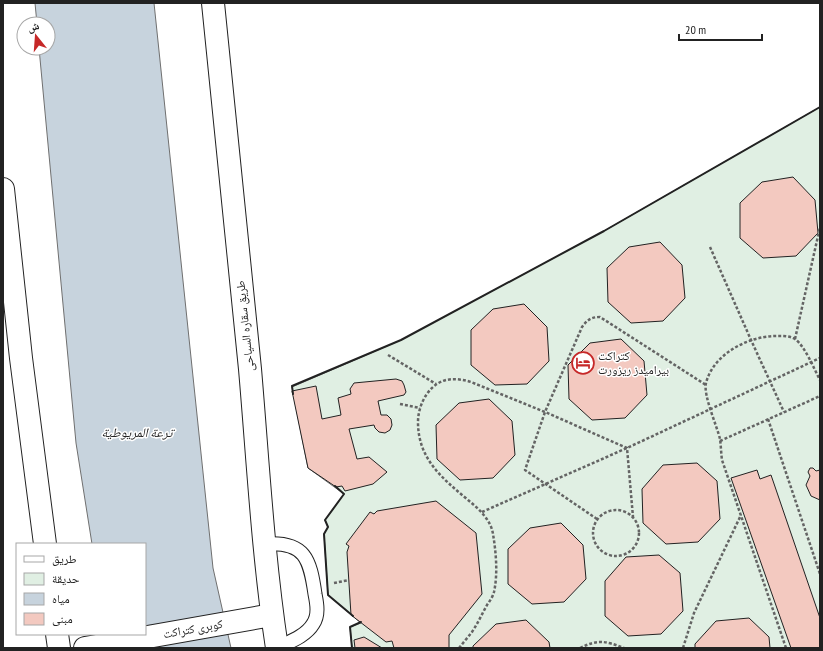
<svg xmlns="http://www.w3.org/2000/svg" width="823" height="651" font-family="'PT Sans Narrow','Noto Naskh Arabic',sans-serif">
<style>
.green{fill:#e0efe3;stroke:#6f6f6f}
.water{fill:#c7d3dd;stroke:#6f6f6f}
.building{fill:#f3c9c0;stroke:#222}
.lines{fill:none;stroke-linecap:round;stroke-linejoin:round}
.service-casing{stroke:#222;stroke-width:15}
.secondary-casing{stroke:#222;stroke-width:24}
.path{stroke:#646464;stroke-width:2.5;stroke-dasharray:3 2;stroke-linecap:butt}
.service{stroke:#fff;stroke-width:13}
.secondary{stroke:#fff;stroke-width:22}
.wall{stroke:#222;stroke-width:2}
.labels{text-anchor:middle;stroke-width:3;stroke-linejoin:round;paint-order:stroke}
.street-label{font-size:12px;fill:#222;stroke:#fff}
.poi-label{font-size:12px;fill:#222;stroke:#fff;text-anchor:start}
.water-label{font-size:13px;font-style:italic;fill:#222;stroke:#fff}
</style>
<rect width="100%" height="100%" fill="#fff"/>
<!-- green -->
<polygon class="green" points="820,107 820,648 352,648 350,627 361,623 328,595 324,534 328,527 325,520 344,494 308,468 292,387 401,340 604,231"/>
<!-- water -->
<polygon class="water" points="35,3 154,3 213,568 231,648 108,648 145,634 145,544 92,544 76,443 39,48 48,48 48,24 37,24"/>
<!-- building -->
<g class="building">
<polygon points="793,177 815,200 818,233 796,256 763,258 740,238 740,203 762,182"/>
<polygon points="660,242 682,265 685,298 663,321 631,323 608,302 607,268 629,247"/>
<polygon points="524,304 547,327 549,361 527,384 495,385 471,365 471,330 493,309"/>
<polygon points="621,339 644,361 647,395 625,418 592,420 569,399 568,365 590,343"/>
<polygon points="396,379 402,381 404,385 406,392 404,395 378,401 381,415 387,415 391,419 392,425 390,430 385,433 379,432 375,428 374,425 349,429 357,459 369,457 387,472 373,484 345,491 342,486 336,487 308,468 292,391 316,386 322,419 341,415 338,398 351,394 350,389 354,383"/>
<polygon points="489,399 512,421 515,455 493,478 460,480 437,459 436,425 459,403"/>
<polygon points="697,463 717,481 720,519 698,542 666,544 643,523 642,489 663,465"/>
<polygon points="820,467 820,500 811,496 806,485 810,476 808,472 810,468 813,468 816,471 820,470"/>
<polygon points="757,470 760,479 771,475 820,618 820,648 791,648 731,478"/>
<polygon points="436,501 476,533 482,594 449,635 449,648 394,648 392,641 386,642 351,615 347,552 349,546 346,544 370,512 374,514 377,511"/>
<polygon points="561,523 583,545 586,579 564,602 532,604 508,584 508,549 530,528"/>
<polygon points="659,555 680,573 683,611 661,634 628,636 605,616 605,581 626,557"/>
<polygon points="749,618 769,637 770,648 695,648 695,644 716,621"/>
<polygon points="526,620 549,642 550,648 473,648 473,646 496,624"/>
<polygon points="364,637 382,648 355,648 354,640"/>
</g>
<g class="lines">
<!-- service casing -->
<g class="service-casing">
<path id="service" d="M265,544C305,541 310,559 315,594C317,604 319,615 313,624C306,636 289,642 277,648"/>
</g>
<!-- secondary casing -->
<g class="secondary-casing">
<g id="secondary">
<path d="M213,3C225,125 238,247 250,369C258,462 263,556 277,648"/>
<polyline points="3,189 21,358 45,544"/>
<polyline points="57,634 59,648"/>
<polyline points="85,648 272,615"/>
</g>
</g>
<!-- path -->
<g class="path">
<polyline points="710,247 751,340 784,412"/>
<polyline points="795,339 820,227"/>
<polyline points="388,355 436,384"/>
<polyline points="400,404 420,408"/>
<polyline points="768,419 820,574"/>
<polyline points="720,441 820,396"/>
<circle cx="616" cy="533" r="23"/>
<polyline points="482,512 627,448 820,358"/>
<path d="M597,519L525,470L545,412L582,327C587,320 591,317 600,317L706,385"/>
<polyline points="334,583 349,580"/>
<path d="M459,648C463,643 468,637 472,632C478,623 482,614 487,605C490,601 493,596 494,592C498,574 496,552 493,534C491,520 479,509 468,500C442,478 418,459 418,422C418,409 424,395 433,387C444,377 458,378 471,382L545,412L627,448L633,517"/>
<path d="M580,648C598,639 606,641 624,648"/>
<polyline points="683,648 694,613 741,515"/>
<path d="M786,648L722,460C721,453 721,446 720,439C717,426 703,395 706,383C713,355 746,337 774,336C781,336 788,335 795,339C805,346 814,369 820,380"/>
</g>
<!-- service -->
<use href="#service" class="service"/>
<!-- secondary -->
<use href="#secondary" class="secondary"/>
<!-- wall -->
<g class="wall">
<polyline points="293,394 292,386 401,340 604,231 820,107"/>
<polyline points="335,486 344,494 325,520 328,527 324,534 328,595 353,616"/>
<polyline points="352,648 350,627 361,622"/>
</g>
</g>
<!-- icons -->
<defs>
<g id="hotel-ring" transform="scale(1.15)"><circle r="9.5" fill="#fff" stroke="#c62828" stroke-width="1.5"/><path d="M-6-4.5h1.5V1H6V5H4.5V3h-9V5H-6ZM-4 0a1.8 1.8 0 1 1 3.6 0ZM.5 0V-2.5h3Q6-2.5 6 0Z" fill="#c62828"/></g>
</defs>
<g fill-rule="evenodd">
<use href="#hotel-ring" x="583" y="363"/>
</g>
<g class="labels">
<!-- street labels -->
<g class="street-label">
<text transform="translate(245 326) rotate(-96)" y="4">طريق سقاره السياحى</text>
<text transform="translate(193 629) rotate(-10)" y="4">كوبرى كتراكت</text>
</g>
<!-- poi labels -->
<g class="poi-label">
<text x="598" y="360">كتراكت<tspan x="598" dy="14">بيراميدز ريزورت</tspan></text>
</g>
<!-- water labels -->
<g class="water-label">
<text x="137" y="437">ترعة المريوطية</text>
</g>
</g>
<!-- border -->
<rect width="823" height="651" fill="none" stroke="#222222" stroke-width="8"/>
<!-- legend -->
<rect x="16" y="543" width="130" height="92" fill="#ffffff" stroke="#a7a7a7"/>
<rect x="24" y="556" width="20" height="6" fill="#ffffff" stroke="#a7a7a7"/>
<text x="52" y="563" font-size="12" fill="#222222">طريق</text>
<rect x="24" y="573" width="20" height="12" fill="#e0efe3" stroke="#a7a7a7"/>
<text x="52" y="583" font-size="12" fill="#222222">حديقة</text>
<rect x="24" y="593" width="20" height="12" fill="#c7d3dd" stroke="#a7a7a7"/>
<text x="52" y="603" font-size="12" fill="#222222">مياه</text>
<rect x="24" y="613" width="20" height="12" fill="#f3c9c0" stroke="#a7a7a7"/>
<text x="52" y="623" font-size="12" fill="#222222">مبنى</text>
<!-- north arrow -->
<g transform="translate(36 36) rotate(343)"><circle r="19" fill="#ffffff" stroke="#a7a7a7"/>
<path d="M0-3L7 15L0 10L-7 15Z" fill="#c62828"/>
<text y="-6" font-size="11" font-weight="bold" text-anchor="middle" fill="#222222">ش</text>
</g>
<!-- scale -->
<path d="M679 34v6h83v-6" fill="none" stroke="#222222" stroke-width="2"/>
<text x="685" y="34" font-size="12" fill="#222222" stroke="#ffffff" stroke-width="3" paint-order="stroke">20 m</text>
</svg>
